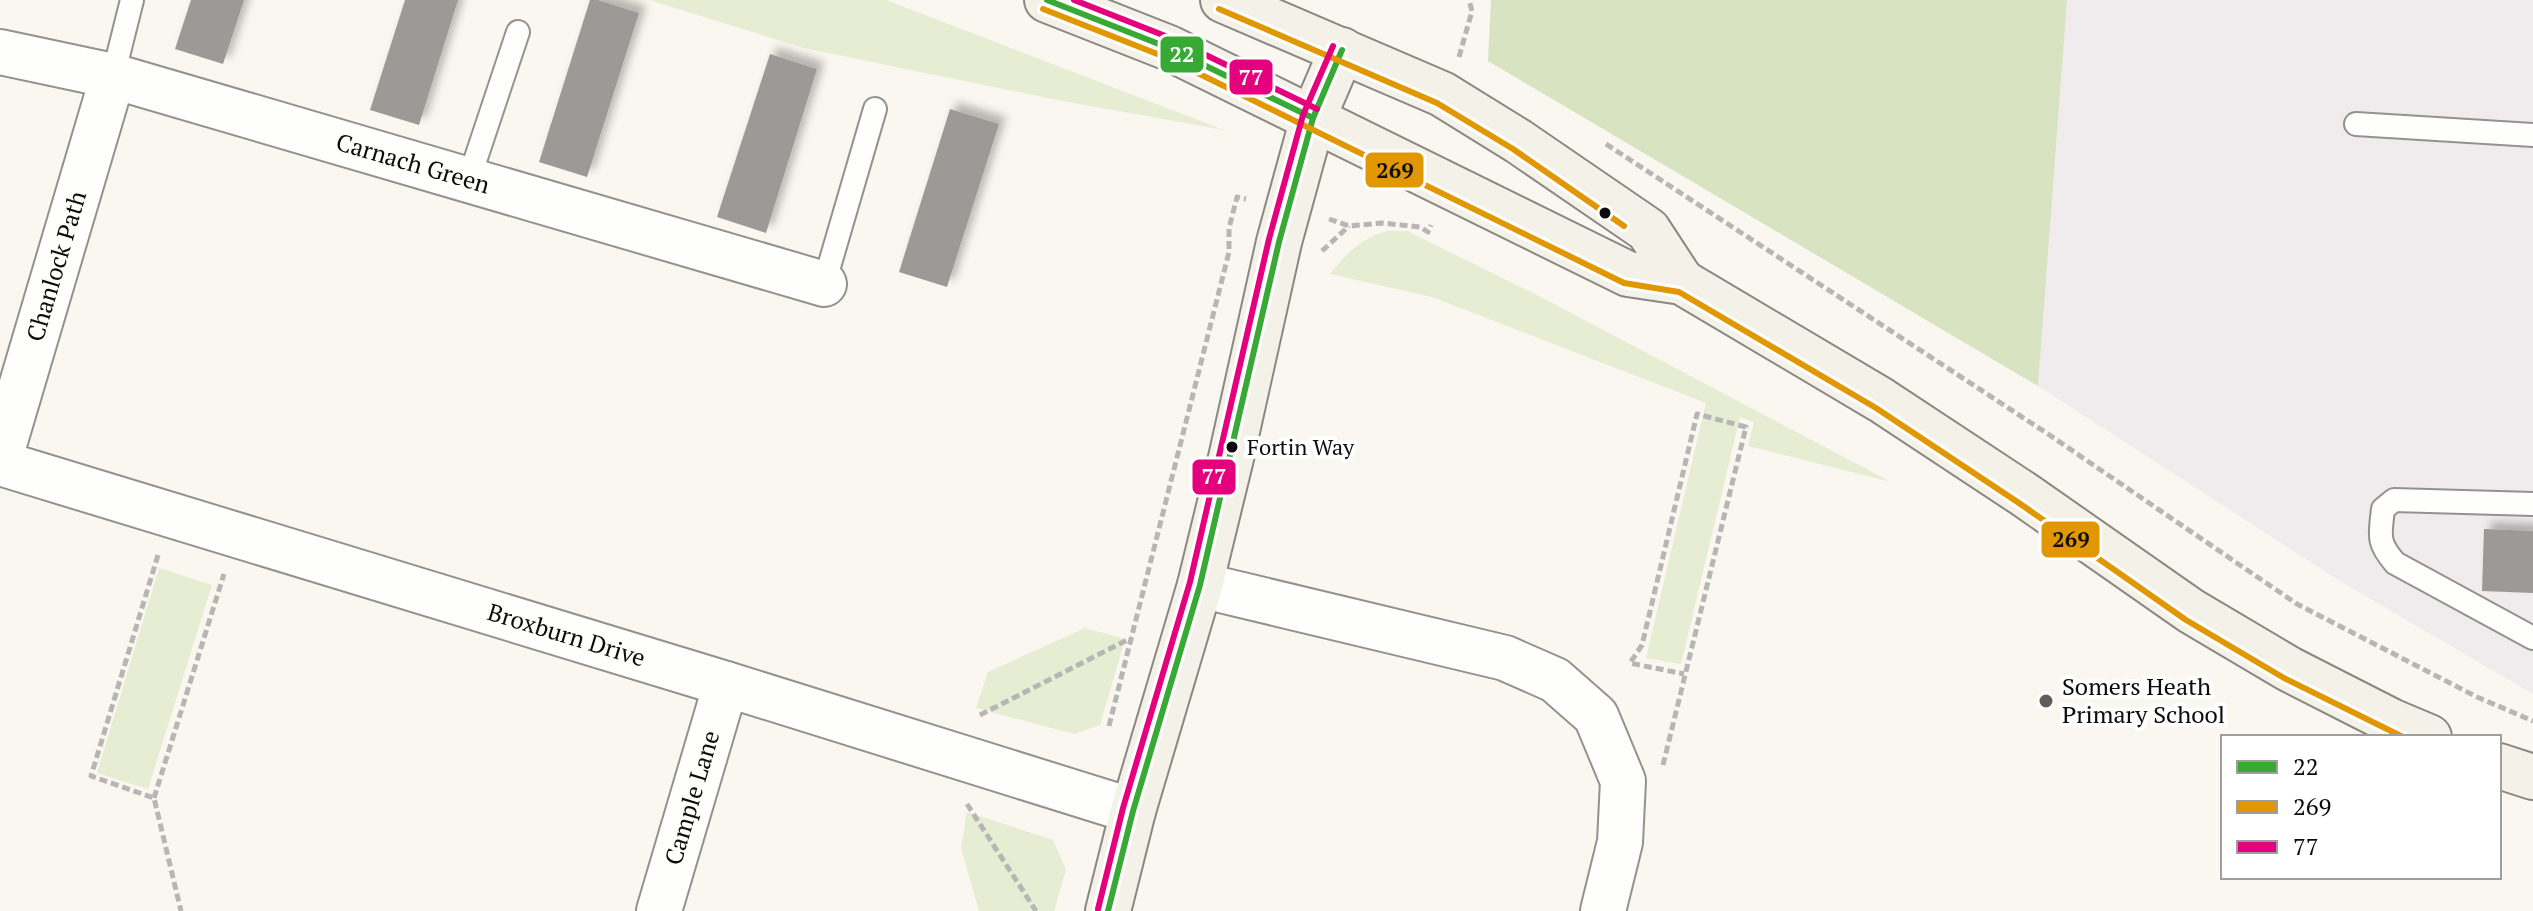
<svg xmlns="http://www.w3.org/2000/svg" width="2533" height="911" font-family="'PT Serif',serif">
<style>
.industrial{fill:#f0ebed}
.green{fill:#e6edd2}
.forest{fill:#d8e3c1}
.building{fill:#9c9a96;filter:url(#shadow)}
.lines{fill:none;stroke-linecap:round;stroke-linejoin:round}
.lane-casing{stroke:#93928f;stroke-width:26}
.street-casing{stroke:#93928f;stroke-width:48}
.secondary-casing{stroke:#8a8885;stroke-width:48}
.path{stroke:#b7b6b5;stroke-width:5;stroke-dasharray:8 4;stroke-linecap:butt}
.lane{stroke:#fefefd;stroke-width:22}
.street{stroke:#fefefd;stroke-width:44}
.secondary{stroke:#f4f1e9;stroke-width:44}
.bus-1-casing{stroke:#fff;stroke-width:12}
.bus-2-casing{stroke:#fff;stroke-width:12}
.bus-3-casing{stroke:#fff;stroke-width:12}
.bus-1{stroke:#39a935;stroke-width:6}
.bus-2{stroke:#e09701;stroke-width:6}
.bus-3{stroke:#e5007d;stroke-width:6}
.bus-dot{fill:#0c0c0c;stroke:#fff;stroke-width:3}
.poi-dot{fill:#5f5e5c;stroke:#fff;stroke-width:3}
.labels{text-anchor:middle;stroke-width:8;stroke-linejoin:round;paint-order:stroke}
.bus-label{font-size:22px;fill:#0c0c0c;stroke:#fff;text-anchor:start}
.street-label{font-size:24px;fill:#0c0c0c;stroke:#fff}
.poi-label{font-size:24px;fill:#0c0c0c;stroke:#fff;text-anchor:start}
.line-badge{stroke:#fff;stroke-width:3}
.badge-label{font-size:22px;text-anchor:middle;font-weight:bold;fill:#fff}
.pale-badge-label{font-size:22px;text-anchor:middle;font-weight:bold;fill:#111}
</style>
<defs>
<filter id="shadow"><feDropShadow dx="7" dy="-7" stdDeviation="4" flood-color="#0004"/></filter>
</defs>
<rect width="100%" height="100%" fill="#faf7f0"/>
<!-- industrial -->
<polygon class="industrial" points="2067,0 2533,0 2533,694 2340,581 2038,386"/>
<!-- green -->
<g class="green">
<polygon points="649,0 886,0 1224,130 1052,99 804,48"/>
<path d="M1387,231H1407L1537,295L1891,482L1748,446L1754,422L1740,417L1681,664L1646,658L1706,403L1432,297L1330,274C1347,253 1361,238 1387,231Z"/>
<polygon points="159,568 212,585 148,789 97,773"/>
<polygon points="1085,628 1125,639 1100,725 1074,734 976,708 988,672"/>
<polygon points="967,812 1053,840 1066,870 1054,911 979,911 961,848"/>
</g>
<!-- forest -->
<polygon class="forest" points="1491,0 2067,0 2038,386 1488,61"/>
<!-- building -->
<g class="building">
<polygon points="191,0 244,0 223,64 175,49"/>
<polygon points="405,0 458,0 419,125 370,110"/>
<polygon points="590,0 598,0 639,13 587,177 539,162"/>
<polygon points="770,54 817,69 766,233 717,217"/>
<polygon points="950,109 999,124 947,287 899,272"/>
<polygon points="2484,529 2533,531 2533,593 2482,591"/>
</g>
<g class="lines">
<!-- lane casing -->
<g class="lane-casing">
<g id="lane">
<polyline points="113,76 132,0"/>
<polyline points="2356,124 2533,135"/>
<polyline points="468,182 518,32"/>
<polyline points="824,284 875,109"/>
<path d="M2533,504L2394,500L2383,509C2380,536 2377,542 2395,563L2533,638"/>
</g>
</g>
<!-- street casing -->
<g class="street-casing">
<g id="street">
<path id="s1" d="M0,52L113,76L824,284"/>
<path id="s2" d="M0,458L113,76"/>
<path id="s3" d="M0,463L726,684L1133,811"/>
<polyline points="1200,585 1505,658 1555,680 1596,716 1623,781 1620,842 1603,911"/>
<path id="s4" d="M659,911L726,684"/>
</g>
</g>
<!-- secondary casing -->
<g class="secondary-casing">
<g id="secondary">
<polyline points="1047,0 1169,48 1628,274 1682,282 1881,400 2025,495 2191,611 2289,669 2391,721 2429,737"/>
<polyline points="1223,0 1442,94 1518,141 1648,230 1682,282"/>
<polyline points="2499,766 2533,777"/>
<polyline points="1108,911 1133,811 1200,585 1231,458 1279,242 1313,118 1342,50"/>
</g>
</g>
<!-- path -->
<g class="path">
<polyline points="1459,57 1472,11 1469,0"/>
<polyline points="1606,144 2048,434 2297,604 2477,697 2533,721"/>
<polyline points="1329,219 1349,226 1382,223 1420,227 1428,232 1431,225"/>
<polyline points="1322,251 1349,226"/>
<polyline points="158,555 91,776 154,798 181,911"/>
<polyline points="980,715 1129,639"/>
<polyline points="1109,726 1229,252 1229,228 1237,197 1246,199"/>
<polyline points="1663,765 1746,427 1697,414 1642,645 1630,663 1684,674"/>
<polyline points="154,798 224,574"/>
<polyline points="967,804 1036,911"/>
</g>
<!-- lane -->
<use href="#lane" class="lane"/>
<!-- street -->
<use href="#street" class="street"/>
<!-- secondary -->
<use href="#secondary" class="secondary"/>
<!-- bus-1 casing -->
<g class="bus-1-casing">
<g id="bus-1">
<polyline points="1047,0 1169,48 1313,118"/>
<polyline points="1108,911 1133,811 1200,585 1279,242 1313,118 1342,50"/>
</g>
</g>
<!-- bus-2 casing -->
<g class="bus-2-casing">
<g id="bus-2">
<polyline points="1043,9 1165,57 1624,283 1679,292 1876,408 2019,503 2186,620 2284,678 2403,737"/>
<polyline points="1219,9 1437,103 1513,149 1624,226"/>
</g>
</g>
<!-- bus-3 casing -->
<g class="bus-3-casing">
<g id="bus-3">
<polyline points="1074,0 1173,39 1317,109"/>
<polyline points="1098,909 1123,808 1190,582 1269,239 1303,115 1333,46"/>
</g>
</g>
<!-- bus-1 -->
<use href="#bus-1" class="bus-1"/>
<!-- bus-2 -->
<use href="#bus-2" class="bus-2"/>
<!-- bus-3 -->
<use href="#bus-3" class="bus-3"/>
</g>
<!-- markers -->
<g class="bus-dot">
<circle cx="1605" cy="213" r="7"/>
<circle cx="1232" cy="447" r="7"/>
</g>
<circle class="poi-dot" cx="2046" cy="701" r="8"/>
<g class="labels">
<!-- bus labels -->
<g class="bus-label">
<text x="1247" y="455">Fortin Way</text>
</g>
<!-- street labels -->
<g class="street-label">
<text dy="8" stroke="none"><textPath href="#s1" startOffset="428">Carnach Green</textPath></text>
<text dy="8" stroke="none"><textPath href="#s2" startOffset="200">Chanlock Path</textPath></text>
<text dy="8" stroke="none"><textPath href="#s3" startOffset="592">Broxburn Drive</textPath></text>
<text dy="8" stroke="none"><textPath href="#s4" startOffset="118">Cample Lane</textPath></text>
</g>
<!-- poi labels -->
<g class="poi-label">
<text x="2062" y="695">Somers Heath<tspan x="2062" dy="28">Primary School</tspan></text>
</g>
</g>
<g class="line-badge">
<rect x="1159" y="35" width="46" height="39" rx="8" fill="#39a935"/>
<rect x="1228" y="58" width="46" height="38" rx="8" fill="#e5007d"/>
<rect x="1364" y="151" width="61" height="38" rx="8" fill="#e09701"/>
<rect x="1191" y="458" width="46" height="38" rx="8" fill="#e5007d"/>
<rect x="2040" y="520" width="61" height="39" rx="8" fill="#e09701"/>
</g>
<g class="badge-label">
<text x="1182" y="62">22</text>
<text x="1251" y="85">77</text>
<text x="1214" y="484">77</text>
</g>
<g class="pale-badge-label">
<text x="1395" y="178">269</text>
<text x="2071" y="547">269</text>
</g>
<!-- legend -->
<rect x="2221" y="735" width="280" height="144" fill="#ffffff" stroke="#9e9e9e" stroke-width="2"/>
<rect x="2237" y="761" width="40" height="12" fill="#39a935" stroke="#9e9e9e" stroke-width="2"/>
<text x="2293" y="775" font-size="24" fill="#0c0c0c">22</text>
<rect x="2237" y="801" width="40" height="12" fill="#e09701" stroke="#9e9e9e" stroke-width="2"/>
<text x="2293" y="815" font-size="24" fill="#0c0c0c">269</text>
<rect x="2237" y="841" width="40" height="12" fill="#e5007d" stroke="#9e9e9e" stroke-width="2"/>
<text x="2293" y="855" font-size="24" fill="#0c0c0c">77</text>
</svg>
